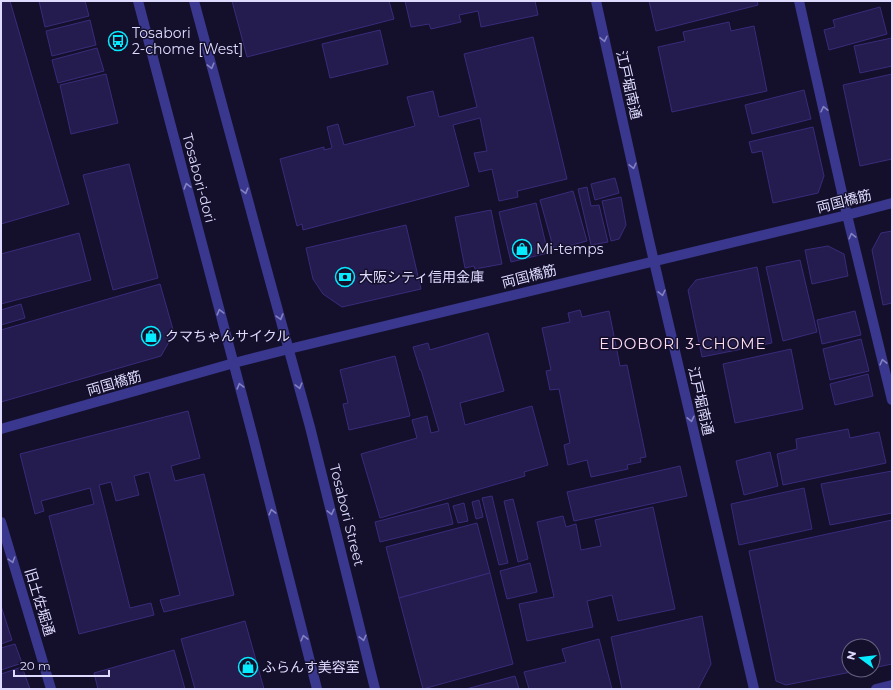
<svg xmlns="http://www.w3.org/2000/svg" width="893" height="690" font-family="Montserrat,'Noto Sans JP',sans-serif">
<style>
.building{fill:#241b4e;stroke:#3a2b7b}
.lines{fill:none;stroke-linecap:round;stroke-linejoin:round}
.minor{stroke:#3a388e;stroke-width:10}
.oneway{stroke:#8481c1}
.labels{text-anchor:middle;stroke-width:3;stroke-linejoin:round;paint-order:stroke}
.poi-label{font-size:14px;fill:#dedbff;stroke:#14102c;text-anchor:start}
.street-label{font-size:14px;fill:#dedbff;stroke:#14102c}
.neighbourhood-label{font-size:15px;letter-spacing:1px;fill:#ffddf3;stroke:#14102c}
</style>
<rect width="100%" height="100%" fill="#14102c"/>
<!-- building -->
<g class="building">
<polygon points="1,1 10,1 69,204 1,224"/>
<polygon points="39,1 85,1 89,16 45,27"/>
<polygon points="232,1 389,1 394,19 247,57"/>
<polygon points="405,1 535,1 538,15 481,27 478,11 459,15 461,22 431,29 429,24 411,27"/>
<polygon points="649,1 757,1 758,5 656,31"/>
<polygon points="880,7 887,34 829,50 824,30 835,27 833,20"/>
<polygon points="90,20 96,45 52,56 46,31"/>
<polygon points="729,22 731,31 754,26 767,91 672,112 658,47 685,41 683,32"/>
<polygon points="380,30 388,64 330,78 322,44"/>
<polygon points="533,37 567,179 517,191 518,197 499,201 492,169 479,172 474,153 487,151 480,118 453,125 469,186 303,230 302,224 297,226 280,159 324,147 324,150 332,148 327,127 338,124 344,145 415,126 407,97 433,91 439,117 477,107 464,54"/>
<polygon points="892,38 892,66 860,73 854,46"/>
<polygon points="97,48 104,71 58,83 52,60"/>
<polygon points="106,74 118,123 71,134 60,85"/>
<polygon points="892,74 892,159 860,166 843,85"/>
<polygon points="804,90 811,119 752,134 745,105"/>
<polygon points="813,127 824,176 818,193 773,203 762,151 752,153 749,142"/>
<polygon points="129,164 158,278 113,290 83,175"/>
<polygon points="615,178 619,193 595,200 591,184"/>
<polygon points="587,187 591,206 599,205 608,242 591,245 578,189"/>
<polygon points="573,191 587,241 554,250 540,200"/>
<polygon points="621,197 626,225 619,239 611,241 602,201"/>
<polygon points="536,203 548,253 511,262 499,212"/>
<polygon points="491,210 502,264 475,269 474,266 465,268 455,217"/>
<polygon points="406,225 421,289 342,307 323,294 313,279 306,248"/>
<polygon points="892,231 892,303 883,305 872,250 881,233"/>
<polygon points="79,233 91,280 1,304 1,254"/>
<polygon points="828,246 844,254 848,276 812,284 805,250"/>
<polygon points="800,260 817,332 783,341 766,267"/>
<polygon points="757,267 772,343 702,357 688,290 696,280"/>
<polygon points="160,284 174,333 161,356 1,402 1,330"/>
<polygon points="21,304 25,318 1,325 1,310"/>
<polygon points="580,310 582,317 609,311 620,366 627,365 646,457 640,458 641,462 627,465 628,469 591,477 587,460 568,465 564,445 570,443 559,389 550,390 546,371 551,370 542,328 570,322 568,313"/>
<polygon points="855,311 861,335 822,344 817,320"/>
<polygon points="488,333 504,391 460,403 465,425 532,406 548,465 524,472 525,476 380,518 361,454 417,438 412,420 427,416 431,433 439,431 421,370 420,370 413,347 428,343 430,350"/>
<polygon points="861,339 869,371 830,380 823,349"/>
<polygon points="791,349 803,409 735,423 723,364"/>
<polygon points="395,356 410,416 349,430 343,404 348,403 340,370"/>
<polygon points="868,374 873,396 835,405 830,384"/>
<polygon points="188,411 200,458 171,466 175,481 204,474 234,595 164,612 160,600 180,595 149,472 134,476 139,495 116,501 111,482 99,485 130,608 151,603 154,615 79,634 49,516 94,504 90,488 41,501 44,511 35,514 20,454"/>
<polygon points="848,429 850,438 879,432 886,463 783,485 777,454 797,449 796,439"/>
<polygon points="770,452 778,486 744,495 736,461"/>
<polygon points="680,466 687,496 574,521 567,492"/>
<polygon points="892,471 892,513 830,525 821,484"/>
<polygon points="804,488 812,529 739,545 731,504"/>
<polygon points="492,496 508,563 499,565 482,498"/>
<polygon points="513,499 528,559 518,562 504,501"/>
<polygon points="479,500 483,517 476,519 472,502"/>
<polygon points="448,503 453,524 380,542 375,522"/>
<polygon points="464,503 468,521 458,523 453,506"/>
<polygon points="653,507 675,609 618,621 612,595 587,601 593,627 527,641 519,604 554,597 537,522 563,516 566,527 576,524 581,550 601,546 595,520"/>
<polygon points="892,520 892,664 873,668 873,646 849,646 849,670 861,670 786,685 776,681 749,551"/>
<polygon points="477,523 490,573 399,598 386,547"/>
<polygon points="530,563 537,592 507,599 500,571"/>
<polygon points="490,573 513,664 423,689 399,598"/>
<polygon points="1,606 12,640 1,644"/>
<polygon points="702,616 711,664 698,689 622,689 611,637"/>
<polygon points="245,621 264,689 195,689 181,639"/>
<polygon points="599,639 612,689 529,689 524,672 566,662 562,649"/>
<polygon points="15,644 22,663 1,670 1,648"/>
<polygon points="174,650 185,689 98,689 94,673"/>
<polygon points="22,667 30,689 1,689 1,674"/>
<polygon points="515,676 519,689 466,689"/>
</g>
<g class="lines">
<!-- minor -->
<g class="minor">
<polyline points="138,1 253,437 317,689"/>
<polyline points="194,1 268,274 310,427 375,689"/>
<polyline points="596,1 649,240 754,689"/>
<polyline points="799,1 847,215 892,400"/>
<polyline points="1,429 234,363 289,349 847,215 892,203"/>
<polyline points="1,522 51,689"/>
<polyline points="876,689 892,685"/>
</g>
</g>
<!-- one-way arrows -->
<defs><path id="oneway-chevron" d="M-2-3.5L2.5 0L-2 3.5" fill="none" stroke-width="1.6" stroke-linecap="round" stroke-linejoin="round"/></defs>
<g class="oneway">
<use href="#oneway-chevron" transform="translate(604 39) rotate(77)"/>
<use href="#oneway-chevron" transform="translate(211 66) rotate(75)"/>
<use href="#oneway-chevron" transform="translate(824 109) rotate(-103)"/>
<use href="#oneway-chevron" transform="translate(633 166) rotate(77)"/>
<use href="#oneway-chevron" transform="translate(187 186) rotate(-105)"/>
<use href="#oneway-chevron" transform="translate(245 191) rotate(75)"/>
<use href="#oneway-chevron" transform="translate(852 236) rotate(-104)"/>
<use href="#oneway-chevron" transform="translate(662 293) rotate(77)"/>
<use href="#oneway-chevron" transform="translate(220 312) rotate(-105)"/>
<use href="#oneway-chevron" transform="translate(280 317) rotate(74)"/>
<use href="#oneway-chevron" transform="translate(883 362) rotate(-104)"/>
<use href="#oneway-chevron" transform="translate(240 386) rotate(-105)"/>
<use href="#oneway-chevron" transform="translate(299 386) rotate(75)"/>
<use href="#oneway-chevron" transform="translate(691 419) rotate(77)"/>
<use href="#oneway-chevron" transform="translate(272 512) rotate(-104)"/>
<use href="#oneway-chevron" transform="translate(331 512) rotate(76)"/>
<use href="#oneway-chevron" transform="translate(12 560) rotate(73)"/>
<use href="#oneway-chevron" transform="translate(304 638) rotate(-104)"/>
<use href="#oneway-chevron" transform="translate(363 638) rotate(76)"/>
</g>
<!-- icons -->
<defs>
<g id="bus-ring" transform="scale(1)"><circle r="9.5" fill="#14102c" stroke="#07ebff" stroke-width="1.5"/><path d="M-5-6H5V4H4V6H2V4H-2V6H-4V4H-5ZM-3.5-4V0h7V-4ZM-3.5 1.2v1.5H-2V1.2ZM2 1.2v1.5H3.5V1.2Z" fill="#07ebff"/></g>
<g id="shop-ring" transform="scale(1)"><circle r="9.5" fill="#14102c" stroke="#07ebff" stroke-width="1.5"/><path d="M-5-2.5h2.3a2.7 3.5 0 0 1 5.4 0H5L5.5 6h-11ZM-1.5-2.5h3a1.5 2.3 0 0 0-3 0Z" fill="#07ebff"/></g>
<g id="bank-ring" transform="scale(1)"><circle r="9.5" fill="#14102c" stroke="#07ebff" stroke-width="1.5"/><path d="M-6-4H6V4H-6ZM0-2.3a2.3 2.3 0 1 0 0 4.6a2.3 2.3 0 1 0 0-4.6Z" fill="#07ebff"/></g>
</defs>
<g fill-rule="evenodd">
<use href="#bus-ring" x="118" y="41"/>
<use href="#shop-ring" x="522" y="249"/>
<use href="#bank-ring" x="345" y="277"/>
<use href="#shop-ring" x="151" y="336"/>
<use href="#shop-ring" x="248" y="667"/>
</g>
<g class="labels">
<!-- poi labels -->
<g class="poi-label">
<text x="132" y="38">Tosabori<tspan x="132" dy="16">2-chome [West]</tspan></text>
<text x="536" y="254">Mi-temps</text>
<text x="359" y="282">大阪シティ信用金庫</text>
<text x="165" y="341">クマちゃんサイクル</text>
<text x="262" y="672">ふらんす美容室</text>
</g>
<!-- street labels -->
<g class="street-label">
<text transform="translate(629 85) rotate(77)" y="5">江戸堀南通</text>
<text transform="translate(199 178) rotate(75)" y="5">Tosabori-dori</text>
<text transform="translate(844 201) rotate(-14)" y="5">両国橋筋</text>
<text transform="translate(529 276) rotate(-14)" y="5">両国橋筋</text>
<text transform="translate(114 383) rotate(-16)" y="5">両国橋筋</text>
<text transform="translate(701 401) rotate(77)" y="5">江戸堀南通</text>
<text transform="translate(347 515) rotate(76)" y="5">Tosabori Street</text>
<text transform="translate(40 602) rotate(73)" y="5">旧土佐堀通</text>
</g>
<!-- neighbourhood labels -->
<g class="neighbourhood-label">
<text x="683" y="349">EDOBORI 3-CHOME</text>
</g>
</g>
<!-- border -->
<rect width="893" height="690" fill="none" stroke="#dedbff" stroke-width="4"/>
<!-- north arrow -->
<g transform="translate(861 658) rotate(285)"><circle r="19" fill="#14102c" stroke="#656180"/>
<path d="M0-3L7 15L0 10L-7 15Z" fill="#07ebff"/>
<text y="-6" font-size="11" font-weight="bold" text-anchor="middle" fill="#dedbff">N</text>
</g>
<!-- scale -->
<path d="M14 670v6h95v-6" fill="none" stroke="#dedbff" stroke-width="2"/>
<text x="20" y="670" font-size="12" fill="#dedbff" stroke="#14102c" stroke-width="3" paint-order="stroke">20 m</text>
</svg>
